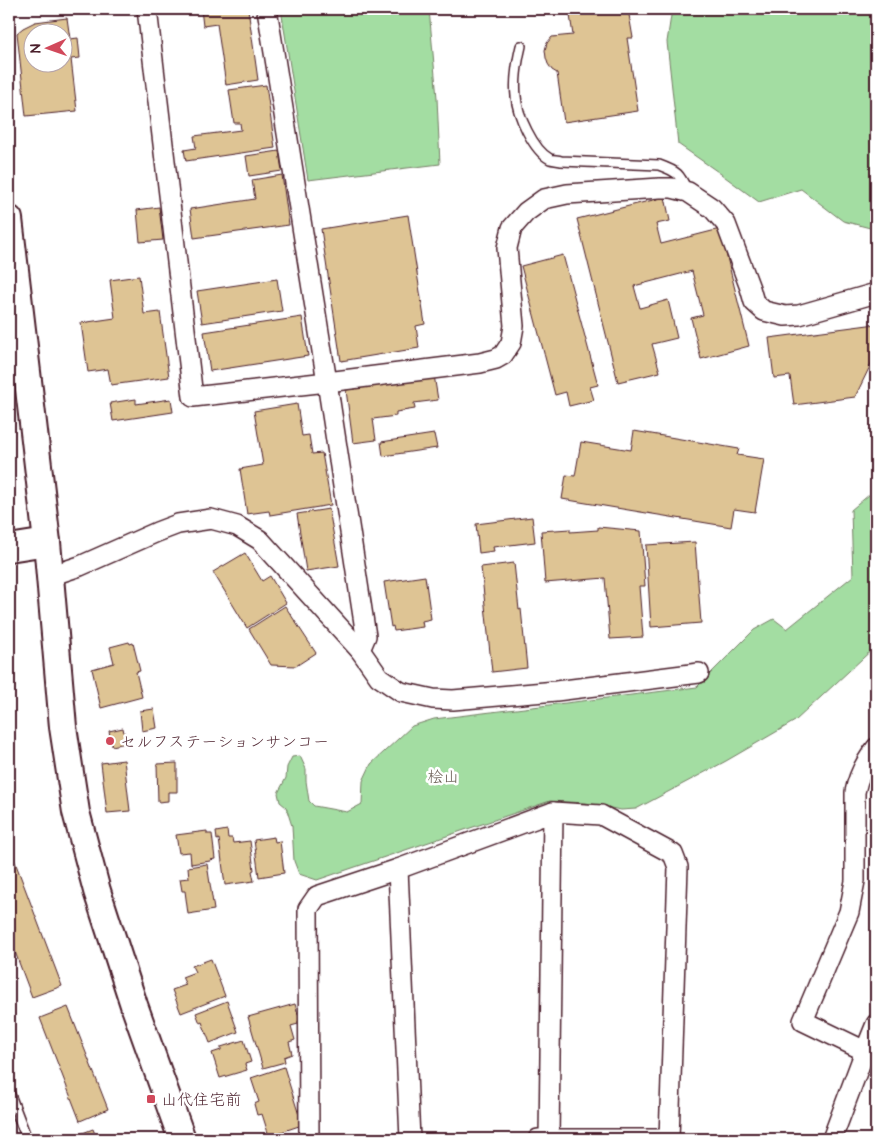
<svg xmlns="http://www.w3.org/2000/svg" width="885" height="1148" font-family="'Architects Daughter','Klee One',sans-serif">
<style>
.green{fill:#a3dda2;stroke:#767e66}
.building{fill:#dec494;stroke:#4a1f2b;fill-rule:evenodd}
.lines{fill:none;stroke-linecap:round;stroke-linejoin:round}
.lane-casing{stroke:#4a1f2b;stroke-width:12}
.street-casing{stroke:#4a1f2b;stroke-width:22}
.secondary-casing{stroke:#4a1f2b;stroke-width:30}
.lane{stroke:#fff;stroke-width:9}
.street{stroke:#fff;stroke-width:19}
.secondary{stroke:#fff;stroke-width:26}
.poi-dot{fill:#d1495b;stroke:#fff;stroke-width:2}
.labels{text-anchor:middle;stroke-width:5;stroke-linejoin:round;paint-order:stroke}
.poi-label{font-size:16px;fill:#4a1f2b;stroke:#fff;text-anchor:start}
.park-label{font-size:16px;fill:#65584f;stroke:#fff}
</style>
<rect width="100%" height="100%" fill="#fff"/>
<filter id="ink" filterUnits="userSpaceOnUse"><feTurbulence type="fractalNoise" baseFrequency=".02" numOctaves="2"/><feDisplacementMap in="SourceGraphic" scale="10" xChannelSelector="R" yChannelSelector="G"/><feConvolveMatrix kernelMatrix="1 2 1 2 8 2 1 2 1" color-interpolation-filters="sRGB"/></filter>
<g filter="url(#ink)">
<!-- green -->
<g class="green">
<polygon points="281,9 429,9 437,98 440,164 308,180"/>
<polygon points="672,9 876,9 876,226 874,229 843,221 801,189 759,202 721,174 678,144 667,42"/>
<polygon points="876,489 876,646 795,721 726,761 636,809 621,810 586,803 550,801 317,880 299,874 294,861 292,826 286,807 280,802 278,793 286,778 287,767 292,757 300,756 306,769 306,781 309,801 314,806 347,812 362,804 363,781 371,764 412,726 434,719 697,687 754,630 774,619 787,629 853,576 851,510"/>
</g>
<!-- building -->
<g class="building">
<polygon points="201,9 248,9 258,80 226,85 217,24 203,26"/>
<polygon points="569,9 628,9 633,38 627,38 638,111 564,122 557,73 552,70 548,64 546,58 545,50 547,43 552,37 573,35"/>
<path d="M67,18L70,39L78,38L80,58L71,59L77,111L26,116L17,33L23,28L35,22ZM32,32H62V62H32Z"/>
<polygon points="266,85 275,148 186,161 184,150 196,148 194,136 241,130 240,123 234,123 229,90"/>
<polygon points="279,151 282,171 249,176 246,156"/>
<polygon points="282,175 289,225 194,238 190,209 255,199 252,180"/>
<polygon points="665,197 670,221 656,224 661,244 720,229 749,346 701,359 691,318 703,315 692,271 634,286 640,308 668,300 677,338 652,344 660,372 618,382 577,219"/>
<polygon points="159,207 163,240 140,242 137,210"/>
<polygon points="408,215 425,324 416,326 419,348 341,361 321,229"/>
<polygon points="563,255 598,385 590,387 594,400 569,406 566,392 555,395 521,266"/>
<polygon points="139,276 144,314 160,312 169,377 111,385 108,369 88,372 81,323 115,318 110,280"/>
<polygon points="277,279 282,311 202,323 197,291"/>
<polygon points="302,317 308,356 210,371 204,332"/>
<polygon points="876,324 876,354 855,397 794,405 790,376 774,378 769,338"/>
<polygon points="434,375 438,400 414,403 415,409 396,412 396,416 373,419 376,440 353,443 346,390 367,387 367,384"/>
<polygon points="136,399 136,404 171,399 173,412 113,421 110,403"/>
<polygon points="297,404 302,436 309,435 312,454 322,453 331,505 270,515 269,511 247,514 240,469 263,465 254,411"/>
<polygon points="634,431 739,449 737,455 764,459 755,512 734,509 731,527 562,499 566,475 575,476 581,442 631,450"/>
<polygon points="434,434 437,448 383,456 381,442"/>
<polygon points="329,509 339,566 306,571 297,514"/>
<polygon points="532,517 535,542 493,547 494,551 479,553 476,524"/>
<polygon points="598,527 641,531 645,586 639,586 643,637 610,639 605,578 545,583 541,531 570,529 570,532 598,530"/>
<polygon points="695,542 701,623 651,627 646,545"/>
<polygon points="245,553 262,581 270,576 286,603 247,628 213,572"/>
<polygon points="514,563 519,610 521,609 527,668 492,672 481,567"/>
<polygon points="425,576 431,619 422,621 423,627 394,631 393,626 391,627 384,582"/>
<polygon points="285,606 316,653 296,666 271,665 249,629"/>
<polygon points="129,642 130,644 133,643 140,671 136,672 142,697 101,708 92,669 114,663 110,647"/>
<polygon points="154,709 157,728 142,731 140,711"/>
<polygon points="123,728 126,743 112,746 109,731"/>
<polygon points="124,760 130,811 107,813 101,763"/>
<polygon points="177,763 177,792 168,792 168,801 158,802 157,764"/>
<polygon points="227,830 228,838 232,838 233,843 250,841 254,870 252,871 254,881 225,885 219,839 217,840 216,832"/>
<polygon points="207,831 207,834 212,834 215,859 210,860 210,861 191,864 190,852 179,853 176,835"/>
<polygon points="274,837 275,842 280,841 284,873 259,877 254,840"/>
<polygon points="9,846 62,986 32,997 9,936"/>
<polygon points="207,864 214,910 188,914 185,891 182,891 180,879 189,878 188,867"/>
<polygon points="211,959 225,996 181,1013 172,990 186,985 182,977 195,972 192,966"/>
<polygon points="227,1001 238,1032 210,1043 202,1022 200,1023 196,1013"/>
<polygon points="295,1004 300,1021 298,1021 298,1024 291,1026 295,1040 289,1042 292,1054 284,1057 285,1062 263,1068 248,1017"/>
<polygon points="68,1007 108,1109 80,1121 40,1018"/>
<polygon points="244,1040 251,1062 245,1064 247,1070 220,1078 212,1053 221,1050 221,1047"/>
<polygon points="284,1067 302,1125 269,1136 262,1114 257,1115 254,1104 259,1102 251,1078"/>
<polygon points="93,1129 97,1139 67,1139"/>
</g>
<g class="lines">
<!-- lane casing -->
<g class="lane-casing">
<g id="lane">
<path d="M521,46C517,63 514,79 516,96C517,114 533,150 550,159C553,160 558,160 561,161L659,165C678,172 679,173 688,192"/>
<polyline points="9,1092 27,1139"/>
</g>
</g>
<!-- street casing -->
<g class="street-casing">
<g id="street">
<polyline points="147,9 193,397 327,382 480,363 496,359 503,355 511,343 514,326 507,248 512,228 526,212 544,199 567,194 660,188 672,188 688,192 712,208 726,224 750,288 754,302 764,311 785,316 799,315 876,293"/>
<polyline points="267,9 327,382 366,636 360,650"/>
<polyline points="50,576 80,566 157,532 178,524 211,519 237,526 260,540 360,650 379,677 401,692 433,699 453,700 556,691 699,673"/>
<path d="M876,748C866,761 858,776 855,792V881L849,912L803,1021L865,1051L876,1024"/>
<polyline points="309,1139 308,909 317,896 398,869"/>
<polyline points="410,1139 398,869 553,812 549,1139"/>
<polyline points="538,1139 669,1139 678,867 673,854 601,815 553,812"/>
<polyline points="832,1139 865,1051"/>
</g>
</g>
<!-- secondary casing -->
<g class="secondary-casing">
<g id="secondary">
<polyline points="9,219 47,542 63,727 76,812 97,891 134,1005 182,1139"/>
<polyline points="9,548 47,542"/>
</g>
</g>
<!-- lane -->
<use href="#lane" class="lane"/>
<!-- street -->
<use href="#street" class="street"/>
<!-- secondary -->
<use href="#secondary" class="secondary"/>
</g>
</g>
<!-- markers -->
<g class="poi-dot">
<circle cx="110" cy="741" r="5"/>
<rect x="146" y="1094" width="10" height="10" rx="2.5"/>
</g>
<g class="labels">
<!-- poi labels -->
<g class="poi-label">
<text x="120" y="747">セルフステーションサンコー</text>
<text x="161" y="1105">山代住宅前</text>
</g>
<!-- park labels -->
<g class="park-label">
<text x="443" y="782">桧山</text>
</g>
</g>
<!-- margin -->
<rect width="885" height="1148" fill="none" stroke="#fff" stroke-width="30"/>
<rect x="15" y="15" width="855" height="1118" fill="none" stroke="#4a1f2b" stroke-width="2" filter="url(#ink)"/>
<!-- north arrow -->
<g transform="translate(48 48) rotate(268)"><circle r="24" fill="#ffffff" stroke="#b7a5aa"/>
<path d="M0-4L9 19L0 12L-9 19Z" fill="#d1495b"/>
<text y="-8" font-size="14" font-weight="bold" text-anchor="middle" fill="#4a1f2b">N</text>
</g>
</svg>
